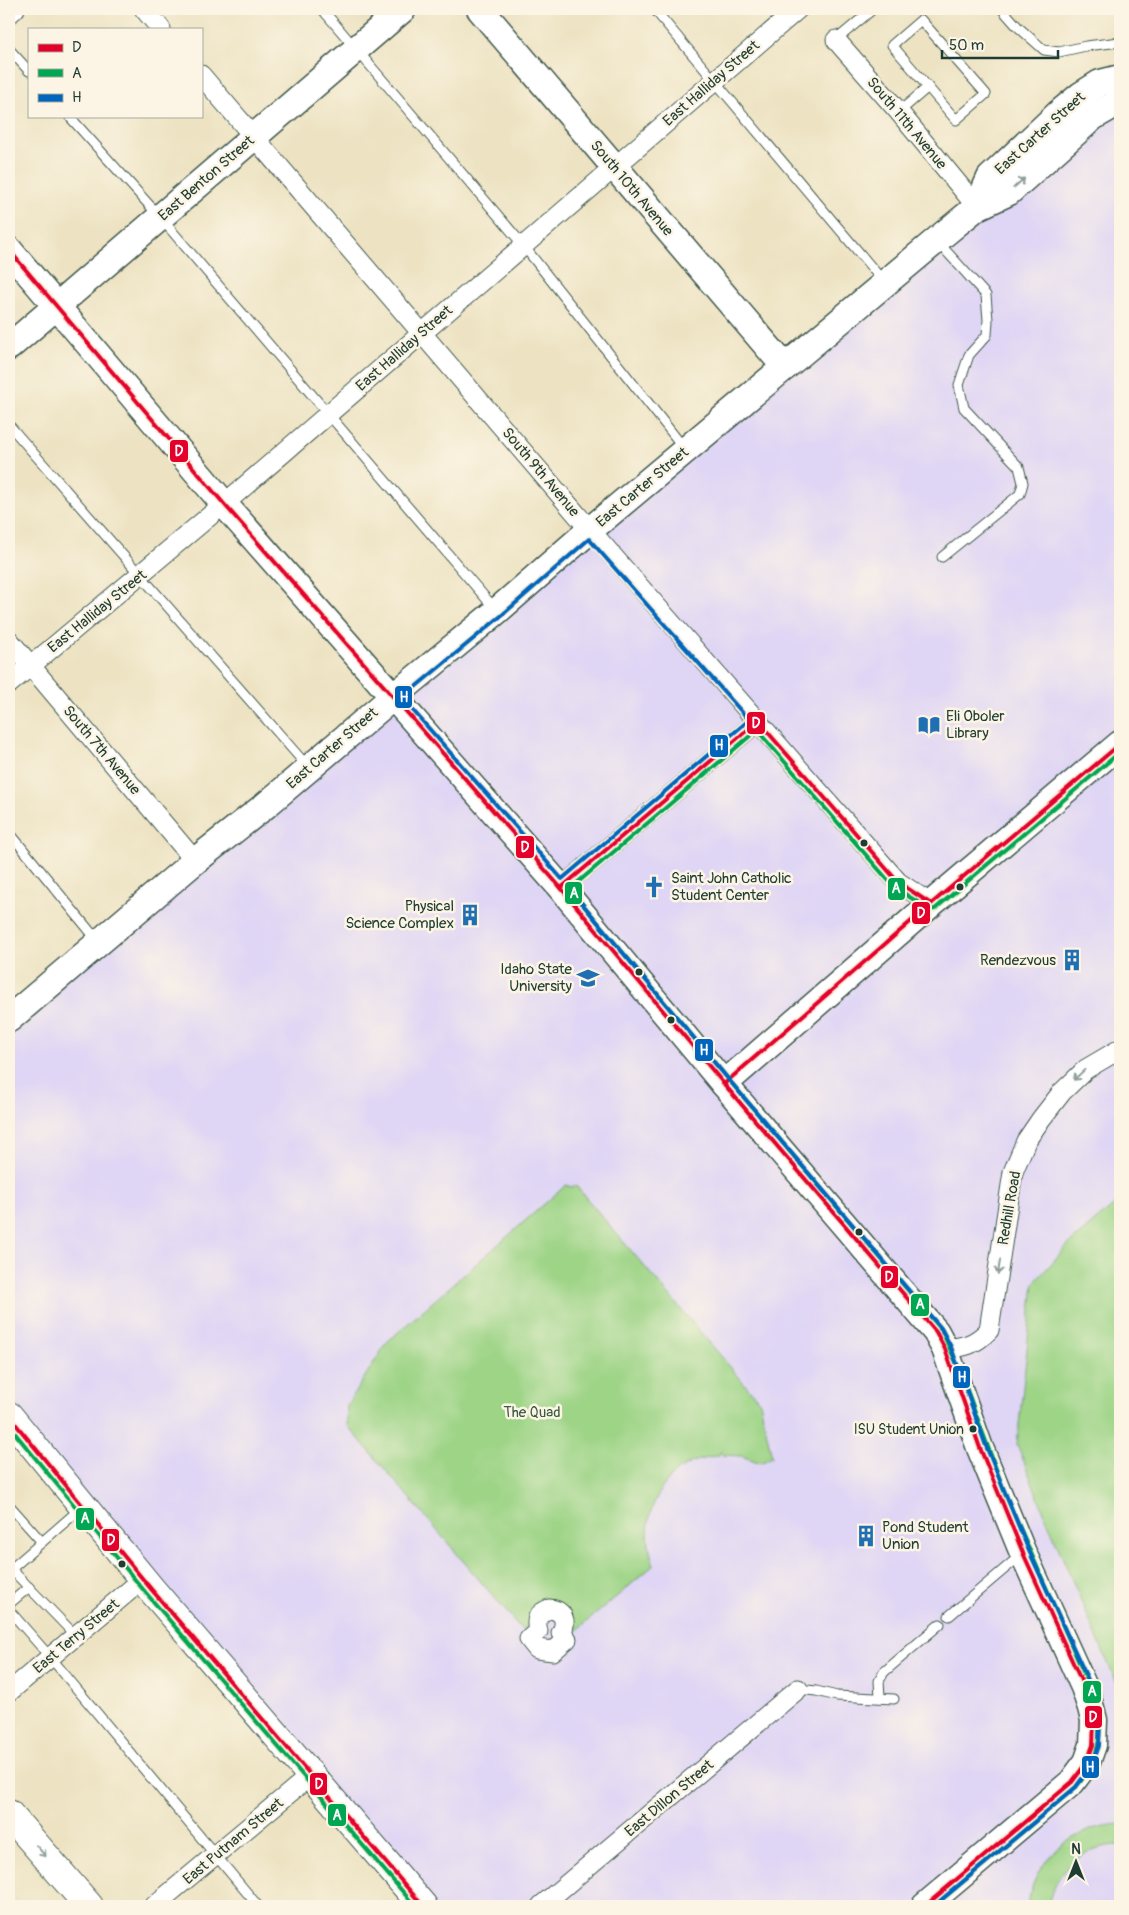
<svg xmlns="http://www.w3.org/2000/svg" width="1129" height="1915" font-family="Pangolin,sans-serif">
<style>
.built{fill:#dfd5f5}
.green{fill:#9dd486;stroke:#5e885d}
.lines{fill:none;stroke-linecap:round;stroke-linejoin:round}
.lane-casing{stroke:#3e5649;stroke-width:11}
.street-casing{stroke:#3e5649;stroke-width:21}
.secondary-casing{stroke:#3e5649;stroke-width:29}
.primary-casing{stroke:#3e5649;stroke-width:30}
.lane{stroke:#fff;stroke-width:9}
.street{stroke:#fff;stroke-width:19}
.secondary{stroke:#fff;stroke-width:26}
.primary{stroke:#fff;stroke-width:28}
.bus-1-casing{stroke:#fcf5e5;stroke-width:8}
.bus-2-casing{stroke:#fcf5e5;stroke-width:8}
.bus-3-casing{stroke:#fcf5e5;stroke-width:8}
.bus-1{stroke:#e4002b;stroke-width:4}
.bus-2{stroke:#00a651;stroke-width:4}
.bus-3{stroke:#0065bd;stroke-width:4}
.oneway{stroke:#8f9e9a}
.bus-dot{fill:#1f3d34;stroke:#fcf5e5;stroke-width:2}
.labels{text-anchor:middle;stroke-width:5;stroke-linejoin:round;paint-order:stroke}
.bus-label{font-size:14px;fill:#1f3d34;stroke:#fcf5e5;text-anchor:end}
.street-label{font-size:15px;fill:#1f3d34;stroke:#fcf5e5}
.poi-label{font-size:15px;fill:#1f3d34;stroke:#fcf5e5;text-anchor:start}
.park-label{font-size:15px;fill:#385b44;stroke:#fcf5e5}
.line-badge{stroke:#fcf5e5;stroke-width:2}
.badge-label{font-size:14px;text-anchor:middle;font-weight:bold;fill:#fff}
</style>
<rect width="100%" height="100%" fill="#fcf5e5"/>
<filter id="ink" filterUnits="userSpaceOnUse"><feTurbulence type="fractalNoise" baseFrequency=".02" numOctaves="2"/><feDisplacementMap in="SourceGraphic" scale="10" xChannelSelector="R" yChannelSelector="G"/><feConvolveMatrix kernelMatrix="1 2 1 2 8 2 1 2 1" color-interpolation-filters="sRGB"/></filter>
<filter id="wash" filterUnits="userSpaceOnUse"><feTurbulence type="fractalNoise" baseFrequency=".0096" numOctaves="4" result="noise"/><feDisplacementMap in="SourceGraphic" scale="20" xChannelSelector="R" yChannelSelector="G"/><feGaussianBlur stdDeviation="1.12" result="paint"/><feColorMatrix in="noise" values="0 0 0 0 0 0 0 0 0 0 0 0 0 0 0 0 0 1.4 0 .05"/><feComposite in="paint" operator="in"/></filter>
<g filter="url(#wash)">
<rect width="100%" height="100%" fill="#ede3c3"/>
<!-- built -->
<polygon class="built" points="1120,98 1120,1906 423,1906 9,1416 9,1019"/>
<!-- green -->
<g class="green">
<path d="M566,1185L571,1187L576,1186L760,1402L772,1457L761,1463L741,1456L722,1455V1452H720L719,1455L692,1462L680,1469L677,1468L678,1470C650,1495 641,1529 654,1565L576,1631L571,1626L568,1614L531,1622L522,1630L347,1425V1405L387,1342Z"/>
<polygon points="1120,1200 1120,1691 1055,1540 1017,1444 1034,1283 1068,1245"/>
<path d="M1120,1824V1845C1083,1845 1055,1870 1048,1906H1028C1033,1859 1073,1827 1120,1824Z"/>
</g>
</g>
<g filter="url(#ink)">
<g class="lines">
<!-- lane casing -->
<g class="lane-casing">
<g id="lane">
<polyline points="322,9 523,245 684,448"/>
<polyline points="654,9 883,281"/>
<polyline points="1002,9 1017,26 1044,50 1059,52 1086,46 1120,42"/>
<polygon points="921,20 986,94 956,120 892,45"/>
<polyline points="836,40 873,9"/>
<polyline points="9,49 29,71"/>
<polyline points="899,112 928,87"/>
<polyline points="69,116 160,217 495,609"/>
<polyline points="938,242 986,295 988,320 987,335 969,355 959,385 964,408 1019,467 1023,483 1020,494 942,557"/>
<polyline points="9,425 308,767"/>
<polyline points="9,832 97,940"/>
<polyline points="9,1505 42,1542"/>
<polyline points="9,1604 29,1587"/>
<polyline points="9,1610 51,1658 258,1906"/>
<polyline points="949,1616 1021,1555"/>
<polyline points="76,1636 11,1569 80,1509"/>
<polyline points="798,1689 816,1691 837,1696 894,1699"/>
<polyline points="880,1697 879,1681 884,1672 940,1624"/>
</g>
</g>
<!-- street casing -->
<g class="street-casing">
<g id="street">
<polyline points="144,9 161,29"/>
<polyline points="9,14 15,9"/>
<polyline points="836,40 899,112 977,207"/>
<polyline points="201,75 590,530 898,882 931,904"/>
<polyline points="9,640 195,861"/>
<polyline points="9,684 224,504 798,9"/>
<polyline points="561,888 758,721"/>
<path d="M945,1349C964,1347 975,1345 989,1330L1013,1172L1026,1141L1041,1119L1062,1092L1086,1069L1120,1049"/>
<path d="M549,1609C563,1610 568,1621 561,1633L567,1639L553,1651L537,1649L529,1639L538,1631C535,1620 538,1613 549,1609Z"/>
<polyline points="9,1692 143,1579"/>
<polyline points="154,1906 311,1775"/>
<polyline points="541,1906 798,1689"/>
</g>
</g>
<!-- secondary casing -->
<g class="secondary-casing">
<g id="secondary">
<polyline points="480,9 785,367"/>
<polyline points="977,207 990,178 1058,114 1081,95 1100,83 1120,78"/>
<polyline points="9,250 224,504 561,888 724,1084 936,1332 945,1349 980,1448 1023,1553 1084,1687 1091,1708 1094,1720 1093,1745 1087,1762 1072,1782 925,1906"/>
<polyline points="9,347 403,9"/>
<polyline points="9,1019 195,861 266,805 393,697 497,611 590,530 944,234 977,207 1009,192 1093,117 1112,106 1120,103"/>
<polyline points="724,1084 931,904 1120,744"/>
</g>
</g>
<!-- primary casing -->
<g class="primary-casing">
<g id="primary">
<polyline points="9,1416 151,1589 423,1906"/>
<polyline points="9,1814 89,1906"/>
</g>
</g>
<!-- lane -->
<use href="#lane" class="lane"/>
<!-- street -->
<use href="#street" class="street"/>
<!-- secondary -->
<use href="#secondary" class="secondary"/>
<!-- primary -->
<use href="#primary" class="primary"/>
<!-- bus-1 casing -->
<g class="bus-1-casing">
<g id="bus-1">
<polyline points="9,250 224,504 561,888 724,1084 936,1332 945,1349 980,1448 1023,1553 1084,1687 1091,1708 1094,1720 1093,1745 1087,1762 1072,1782 925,1906"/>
<polyline points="561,888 758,721 898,882 931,904"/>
<polyline points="724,1084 931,904 1120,744"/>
<polyline points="9,1416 151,1589 423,1906"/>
</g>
</g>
<!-- bus-2 casing -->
<g class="bus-2-casing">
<g id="bus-2">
<polyline points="9,1426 146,1593 415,1906"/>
<path d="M934,1906L1076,1787C1102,1756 1105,1729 1092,1692L1006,1496L960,1371L941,1329L729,1080L570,889L757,730L894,887L930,910L935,909L1120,752"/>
</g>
</g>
<!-- bus-3 casing -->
<g class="bus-3-casing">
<g id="bus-3">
<polygon points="589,539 749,720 562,879 402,698 501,616"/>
<polyline points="570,889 729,1080 941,1328 951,1347 986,1446 1029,1551 1090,1684 1097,1706 1100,1720 1099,1746 1092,1765 1076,1787 934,1906"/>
</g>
</g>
<!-- bus-1 -->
<use href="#bus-1" class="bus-1"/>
<!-- bus-2 -->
<use href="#bus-2" class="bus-2"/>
<!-- bus-3 -->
<use href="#bus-3" class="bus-3"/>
</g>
<!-- one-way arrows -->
<defs><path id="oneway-shaft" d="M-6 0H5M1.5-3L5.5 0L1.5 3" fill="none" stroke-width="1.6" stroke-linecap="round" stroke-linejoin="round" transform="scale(1.25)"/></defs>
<g class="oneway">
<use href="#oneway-shaft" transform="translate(1019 183) rotate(-42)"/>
<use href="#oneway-shaft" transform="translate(1079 1075) rotate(137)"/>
<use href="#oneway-shaft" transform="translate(999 1267) rotate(99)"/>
<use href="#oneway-shaft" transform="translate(41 1851) rotate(49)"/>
</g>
</g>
<!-- icons -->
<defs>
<g id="library-bare" transform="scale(1.725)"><path d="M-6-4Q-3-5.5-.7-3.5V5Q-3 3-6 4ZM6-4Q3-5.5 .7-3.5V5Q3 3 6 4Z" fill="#1f6fb2" stroke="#fcf5e5" stroke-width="2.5" paint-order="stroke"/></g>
<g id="church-bare" transform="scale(1.725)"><path d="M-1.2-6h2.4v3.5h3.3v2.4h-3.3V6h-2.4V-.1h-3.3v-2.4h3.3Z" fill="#1f6fb2" stroke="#fcf5e5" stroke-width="2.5" paint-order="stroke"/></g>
<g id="building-bare" transform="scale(1.725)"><path d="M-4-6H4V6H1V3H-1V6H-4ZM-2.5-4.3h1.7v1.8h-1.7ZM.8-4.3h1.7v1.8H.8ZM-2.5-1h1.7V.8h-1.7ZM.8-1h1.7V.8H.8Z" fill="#1f6fb2" stroke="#fcf5e5" stroke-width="2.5" paint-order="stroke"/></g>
<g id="university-bare" transform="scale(1.725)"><path d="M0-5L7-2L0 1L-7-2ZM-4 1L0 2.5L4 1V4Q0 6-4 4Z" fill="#1f6fb2" stroke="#fcf5e5" stroke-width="2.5" paint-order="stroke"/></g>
</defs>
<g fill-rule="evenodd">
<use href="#library-bare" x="929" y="725"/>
<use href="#church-bare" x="654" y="887"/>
<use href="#building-bare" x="470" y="915"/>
<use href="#building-bare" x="1072" y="960"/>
<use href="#university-bare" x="588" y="978"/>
<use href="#building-bare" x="866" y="1536"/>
</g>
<!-- markers -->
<g class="bus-dot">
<circle cx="864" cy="843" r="4.5"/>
<circle cx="960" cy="887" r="4.5"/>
<circle cx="639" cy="972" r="4.5"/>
<circle cx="671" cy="1020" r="4.5"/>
<circle cx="859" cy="1232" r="4.5"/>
<circle cx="973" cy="1429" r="4.5"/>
<circle cx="122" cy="1564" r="4.5"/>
</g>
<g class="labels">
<!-- bus labels -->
<g class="bus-label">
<text x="964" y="1434">ISU Student Union</text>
</g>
<!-- street labels -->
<g class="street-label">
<text transform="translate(711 83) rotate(-41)" y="5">East Halliday Street</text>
<text transform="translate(907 123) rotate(50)" y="5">South 11th Avenue</text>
<text transform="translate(1040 133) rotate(-42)" y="5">East Carter Street</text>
<text transform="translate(206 178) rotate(-41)" y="5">East Benton Street</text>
<text transform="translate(632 188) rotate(50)" y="5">South 10th Avenue</text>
<text transform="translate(404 348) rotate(-41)" y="5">East Halliday Street</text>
<text transform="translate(541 472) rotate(50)" y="5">South 9th Avenue</text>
<text transform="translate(642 487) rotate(-40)" y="5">East Carter Street</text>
<text transform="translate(97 611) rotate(-39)" y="5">East Halliday Street</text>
<text transform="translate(332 748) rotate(-41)" y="5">East Carter Street</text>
<text transform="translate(102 750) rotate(50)" y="5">South 7th Avenue</text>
<text transform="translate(1009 1208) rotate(-80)" y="5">Redhill Road</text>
<text transform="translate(76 1636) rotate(-40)" y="5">East Terry Street</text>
<text transform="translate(669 1798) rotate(-40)" y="5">East Dillon Street</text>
<text transform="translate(233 1841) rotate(-40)" y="5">East Putnam Street</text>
</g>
<!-- poi labels -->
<g class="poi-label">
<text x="946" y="721">Eli Oboler<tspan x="946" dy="17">Library</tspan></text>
<text x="671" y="883">Saint John Catholic<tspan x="671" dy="17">Student Center</tspan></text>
<text x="454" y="911" text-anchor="end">Physical<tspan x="454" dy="17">Science Complex</tspan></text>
<text x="1056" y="965" text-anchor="end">Rendezvous</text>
<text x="572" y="974" text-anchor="end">Idaho State<tspan x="572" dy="17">University</tspan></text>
<text x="882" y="1532">Pond Student<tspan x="882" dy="17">Union</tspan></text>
</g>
<!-- park labels -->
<g class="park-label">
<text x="532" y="1417">The Quad</text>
</g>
</g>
<g class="line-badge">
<rect x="169" y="439" width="20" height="24" rx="5" fill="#e4002b"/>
<rect x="394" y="685" width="19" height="24" rx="5" fill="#0065bd"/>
<rect x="746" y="711" width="20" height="24" rx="5" fill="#e4002b"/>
<rect x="709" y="734" width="20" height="24" rx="5" fill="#0065bd"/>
<rect x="515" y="835" width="20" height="24" rx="5" fill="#e4002b"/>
<rect x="887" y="877" width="19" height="24" rx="5" fill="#00a651"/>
<rect x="564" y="881" width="19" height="24" rx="5" fill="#00a651"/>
<rect x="911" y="901" width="20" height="24" rx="5" fill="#e4002b"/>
<rect x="694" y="1038" width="20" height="24" rx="5" fill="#0065bd"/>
<rect x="880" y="1265" width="19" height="24" rx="5" fill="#e4002b"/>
<rect x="910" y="1293" width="20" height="24" rx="5" fill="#00a651"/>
<rect x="952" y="1365" width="19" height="24" rx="5" fill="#0065bd"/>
<rect x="75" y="1507" width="20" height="24" rx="5" fill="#00a651"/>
<rect x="101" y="1528" width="19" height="24" rx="5" fill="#e4002b"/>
<rect x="1082" y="1680" width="20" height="24" rx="5" fill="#00a651"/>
<rect x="1084" y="1705" width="19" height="24" rx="5" fill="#e4002b"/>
<rect x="1081" y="1755" width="19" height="24" rx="5" fill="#0065bd"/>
<rect x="309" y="1772" width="19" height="24" rx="5" fill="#e4002b"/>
<rect x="327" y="1803" width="20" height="24" rx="5" fill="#00a651"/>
</g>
<g class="badge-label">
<text x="179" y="456">D</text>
<text x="404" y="702">H</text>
<text x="756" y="728">D</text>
<text x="719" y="750">H</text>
<text x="525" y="852">D</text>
<text x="896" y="893">A</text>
<text x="574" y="898">A</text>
<text x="921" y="918">D</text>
<text x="704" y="1055">H</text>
<text x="889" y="1282">D</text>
<text x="920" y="1309">A</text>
<text x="962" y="1382">H</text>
<text x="85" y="1523">A</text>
<text x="111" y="1545">D</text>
<text x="1092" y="1696">A</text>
<text x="1093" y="1722">D</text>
<text x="1090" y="1772">H</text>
<text x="319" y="1789">D</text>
<text x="337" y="1820">A</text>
</g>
<!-- margin -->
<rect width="1129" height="1915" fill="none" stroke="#fcf5e5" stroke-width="30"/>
<!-- legend -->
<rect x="28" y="28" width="175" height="90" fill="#fcf5e5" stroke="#a4ab9e"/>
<rect x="38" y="44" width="25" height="8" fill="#e4002b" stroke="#a4ab9e"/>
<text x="72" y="52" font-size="15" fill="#1f3d34">D</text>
<rect x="38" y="69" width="25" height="8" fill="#00a651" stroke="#a4ab9e"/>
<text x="72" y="78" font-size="15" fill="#1f3d34">A</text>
<rect x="38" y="94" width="25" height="8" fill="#0065bd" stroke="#a4ab9e"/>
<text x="72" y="102" font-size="15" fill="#1f3d34">H</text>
<!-- north arrow -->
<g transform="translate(1076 1862)" stroke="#fcf5e5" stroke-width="4" paint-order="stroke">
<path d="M0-4L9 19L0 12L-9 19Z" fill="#1f3d34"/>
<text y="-8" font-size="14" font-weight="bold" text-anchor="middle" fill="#1f3d34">N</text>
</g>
<!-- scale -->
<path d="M942 50v8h116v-8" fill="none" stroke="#1f3d34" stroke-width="2.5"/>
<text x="949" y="50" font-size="15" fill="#1f3d34" stroke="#fcf5e5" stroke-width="4" paint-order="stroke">50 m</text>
</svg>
